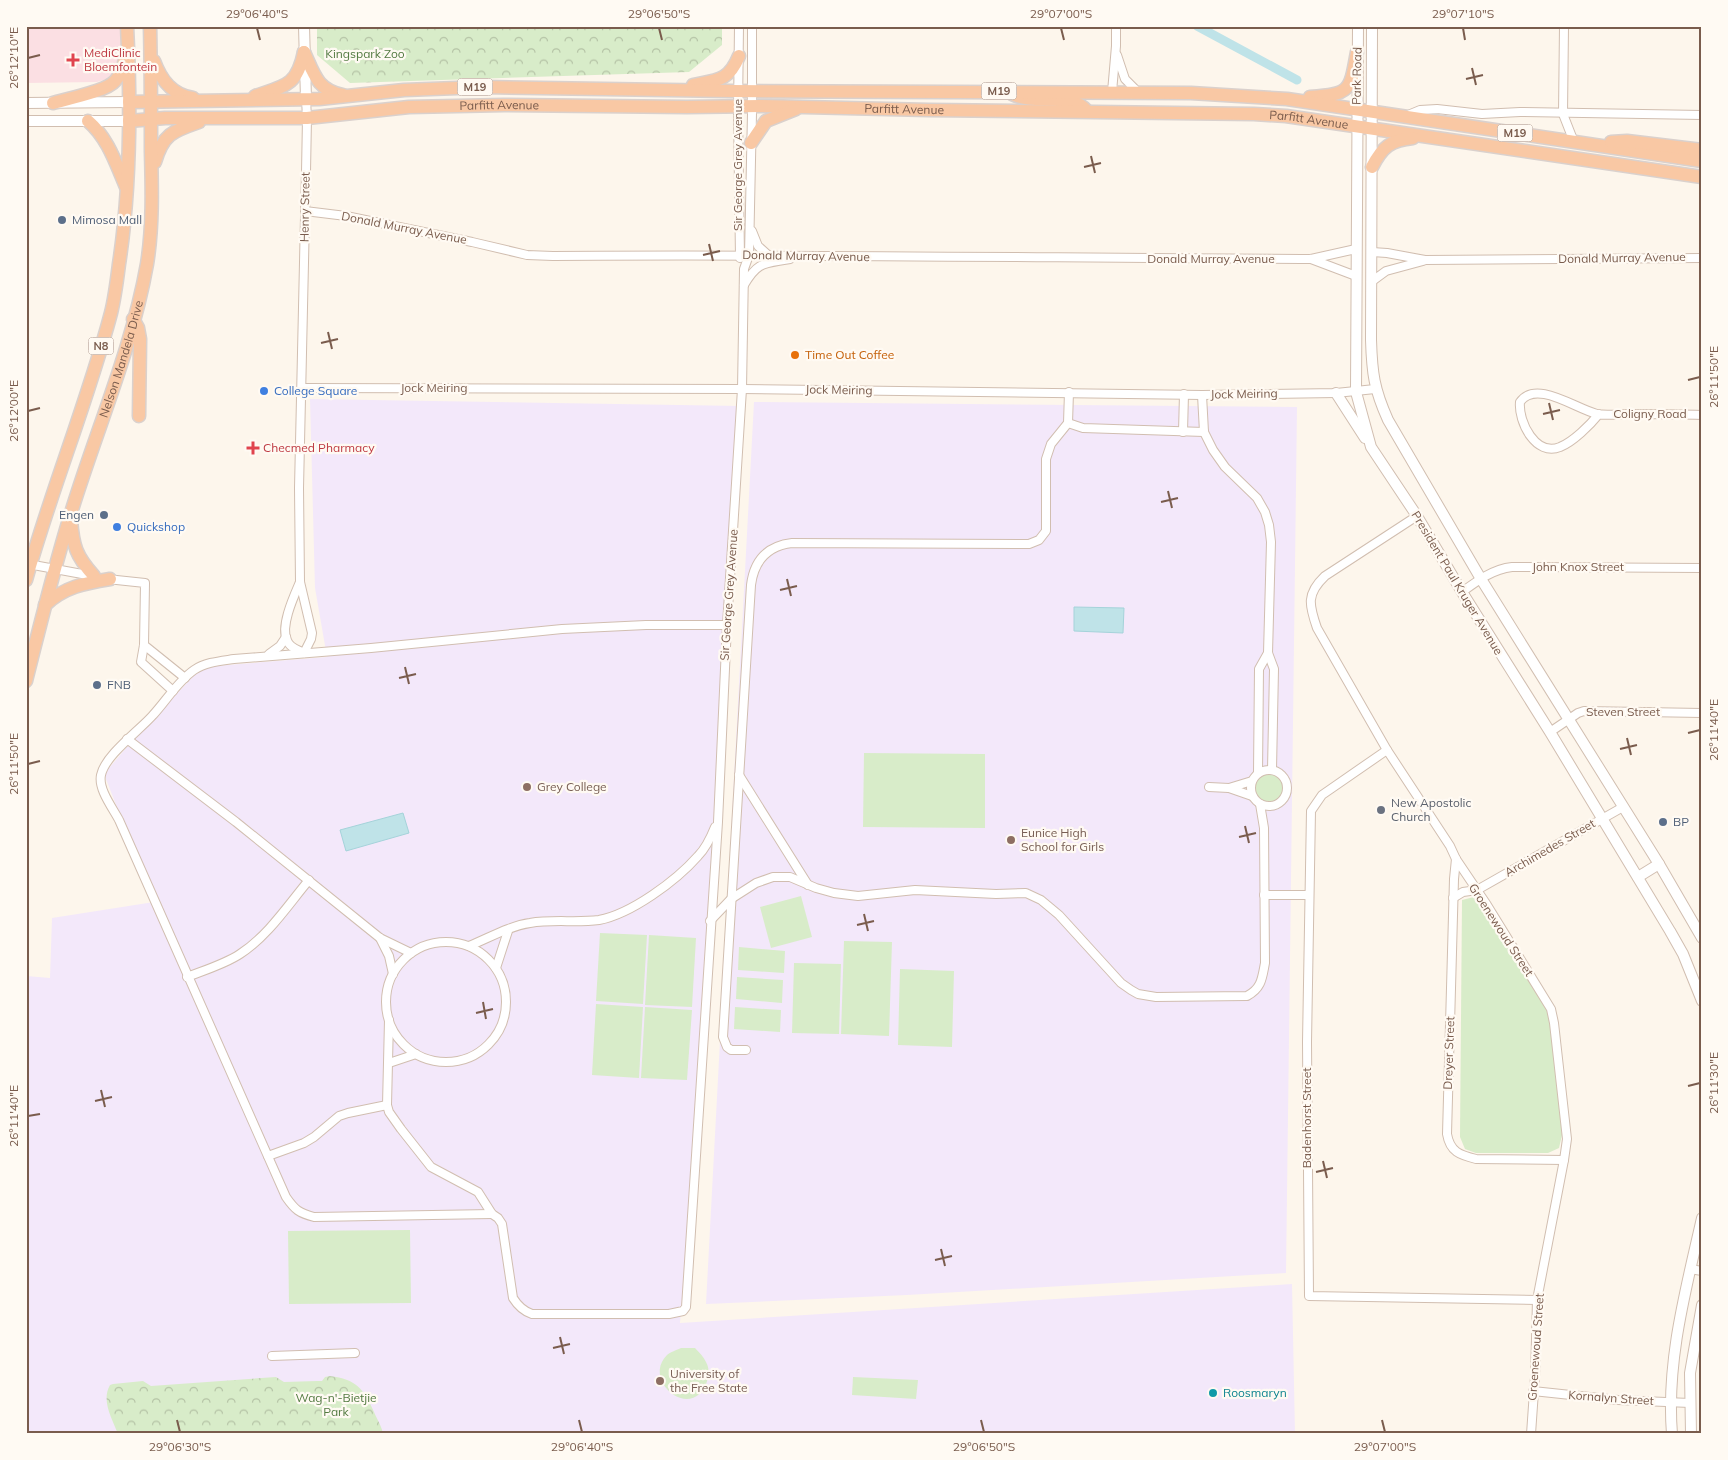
<svg xmlns="http://www.w3.org/2000/svg" width="1728" height="1460" font-family="Mulish,sans-serif">
<style>
.education{fill:#f3e8fa}
.medical{fill:#fbdfe3}
.green{fill:#d8ecc9}
.park{fill:url(#park-crowns)}
.water{fill:#bfe3e8;stroke:#a5d3da}
.lines{fill:none;stroke-linecap:round;stroke-linejoin:round}
.canal{stroke:#bfe3e8;stroke-width:9}
.minor-casing{stroke:#d1beb0;stroke-width:10}
.tertiary-casing{stroke:#d1beb0;stroke-width:12}
.trunk-casing{stroke:#dad1cd;stroke-width:15}
.minor{stroke:#fff;stroke-width:8}
.tertiary{stroke:#fff;stroke-width:10}
.trunk{stroke:#f9c8a4;stroke-width:12}
.ticks{fill:none;stroke:#7a5c4d;stroke-width:2}
.health-dot{fill:#e0444e;stroke:#fffaf3;stroke-width:2}
.service-dot{fill:#5c6f8a;stroke:#fffaf3;stroke-width:2}
.food-dot{fill:#e8710a;stroke:#fffaf3;stroke-width:2}
.shop-dot{fill:#3f7fe0;stroke:#fffaf3;stroke-width:2}
.education-dot{fill:#8d6e63;stroke:#fffaf3;stroke-width:2}
.worship-dot{fill:#6b7280;stroke:#fffaf3;stroke-width:2}
.culture-dot{fill:#0f9aa8;stroke:#fffaf3;stroke-width:2}
.labels{text-anchor:middle;stroke-width:4.5;stroke-linejoin:round;paint-order:stroke}
.shield{fill:#fffaf3;stroke:#a28b7f;stroke-width:1}
.shield-label{font-size:11px;font-weight:bold;fill:#7a5c4d}
.health-label{font-size:12px;fill:#be3a42;stroke:#fffaf3;text-anchor:start}
.park-label{font-size:12px;fill:#537a41;stroke:#fffaf3}
.street-label{font-size:12px;fill:#7a5c4d;stroke:#fffaf3}
.service-label{font-size:12px;fill:#4e5e75;stroke:#fffaf3;text-anchor:start}
.food-label{font-size:12px;fill:#c56008;stroke:#fffaf3;text-anchor:start}
.shop-label{font-size:12px;fill:#366cbe;stroke:#fffaf3;text-anchor:start}
.education-label{font-size:12px;fill:#785e54;stroke:#fffaf3;text-anchor:start}
.worship-label{font-size:12px;fill:#5b616d;stroke:#fffaf3;text-anchor:start}
.culture-label{font-size:12px;fill:#0d838f;stroke:#fffaf3;text-anchor:start}
.neatline{fill:none;stroke:#7a5c4d;stroke-width:2}
.ticks-label{font-size:12px;text-anchor:middle;fill:#7a5c4d}
</style>
<defs>
<pattern id="park-crowns" width="20" height="18" patternUnits="userSpaceOnUse" patternTransform="scale(1.25)"><rect width="20" height="18" fill="#d8ecc9"/><path d="M2 6a3 3 0 1 1 6 0M12 15a3 3 0 1 1 6 0" fill="none" stroke="#b4c2a5"/></pattern>
</defs>
<rect width="100%" height="100%" fill="#fdf6ec"/>
<!-- education -->
<g class="education">
<polygon points="310,399 741,406 721,819 680,1323 1292,1284 1295,1434 26,1434 26,976 50,978 52,918 154,902 104,774 132,741 202,667 327,657 315,588"/>
<polygon points="754,402 1297,407 1286,1273 907,1295 706,1304"/>
</g>
<!-- medical -->
<polygon class="medical" points="26,26 121,26 121,53 119,66 110,78 97,82 26,83"/>
<!-- green -->
<g class="green">
<polygon points="864,753 985,754 985,828 863,827"/>
<circle cx="1269" cy="788" r="14"/>
<polygon points="801,896 812,937 771,948 760,907"/>
<polygon points="1478,896 1551,1017 1562,1135 1559,1148 1548,1153 1476,1153 1465,1149 1460,1137 1462,900"/>
<polygon points="600,933 647,935 643,1004 596,1001"/>
<polygon points="649,935 696,938 692,1007 645,1005"/>
<polygon points="844,941 892,942 889,1036 841,1034"/>
<polygon points="739,947 785,951 784,973 738,970"/>
<polygon points="794,963 841,964 839,1034 792,1033"/>
<polygon points="900,969 954,971 952,1047 898,1045"/>
<polygon points="737,977 783,980 782,1003 736,999"/>
<polygon points="596,1004 643,1007 639,1078 592,1075"/>
<polygon points="645,1007 692,1010 687,1080 641,1078"/>
<polygon points="735,1007 781,1010 780,1032 734,1029"/>
<polygon points="410,1230 411,1303 289,1304 288,1231"/>
<path d="M681,1348H695C704,1357 711,1366 708,1378C696,1425 640,1382 667,1355C670,1352 677,1350 681,1348Z"/>
<polygon points="853,1377 918,1380 916,1399 852,1395"/>
</g>
<!-- park -->
<g class="park">
<polygon points="317,26 722,26 722,45 689,72 350,83 317,55"/>
<path d="M330,1376C356,1379 364,1389 374,1412C377,1419 382,1427 383,1434H118C112,1418 101,1401 110,1385L113,1384L143,1381L151,1386L276,1377L284,1382L317,1381H322L325,1377Z"/>
</g>
<!-- water -->
<g class="water">
<polygon points="1074,607 1124,608 1123,633 1074,631"/>
<polygon points="403,813 409,833 346,851 340,830"/>
</g>
<g class="lines">
<!-- canal -->
<polyline class="canal" points="1197,26 1297,80"/>
<!-- minor casing -->
<g class="minor-casing">
<g id="minor">
<polyline points="739,26 738,112 740,258"/>
<polyline points="1564,26 1563,114 1574,142"/>
<polyline points="1117,55 1125,79 1138,92"/>
<polyline points="1112,92 1116,46 1116,26"/>
<polyline points="1408,115 1420,110 1437,109 1482,114 1520,112 1702,115"/>
<path d="M305,211L346,216L472,242L527,255L553,256C806,254 1058,258 1311,259L1356,249"/>
<polyline points="752,231 758,246 768,255"/>
<polyline points="1372,252 1387,253 1425,260 1702,258"/>
<polyline points="1311,259 1356,276"/>
<polyline points="1371,282 1386,271 1423,261"/>
<path d="M744,285C758,261 764,264 790,259"/>
<polyline points="302,388 742,389 1202,395 1336,393 1375,389"/>
<polyline points="1202,395 1204,432 1213,450 1225,467 1257,498 1265,512 1269,525 1271,542 1268,653 1274,669 1272,770"/>
<path d="M1599,414C1590,425 1573,442 1560,447C1536,457 1518,422 1520,402C1536,379 1576,409 1597,414C1607,416 1619,414 1628,414C1653,414 1677,414 1702,415"/>
<polyline points="1068,423 1083,428 1204,432"/>
<polyline points="1183,432 1184,394"/>
<path d="M1417,516L1325,576C1306,594 1309,605 1317,628L1387,750L1450,846L1456,859L1487,905L1551,1009L1554,1023L1567,1139L1564,1160L1537,1300L1535,1377L1531,1434"/>
<polyline points="28,564 93,576"/>
<polyline points="107,579 145,583 144,645 141,662 173,691"/>
<path d="M300,582C294,596 280,626 287,640C289,647 296,649 302,652"/>
<path d="M1462,592C1477,581 1493,569 1512,567L1702,568"/>
<polyline points="144,645 185,678"/>
<polyline points="304,653 311,639 312,633 300,582 299,488 306,172 307,118 306,99"/>
<polyline points="269,654 280,646 286,637"/>
<polyline points="1550,732 1578,713 1584,711 1702,713"/>
<polyline points="127,739 236,822 380,938 411,953"/>
<polyline points="1387,750 1322,795 1311,811 1307,1042 1309,1296 1537,1300"/>
<circle cx="1269" cy="788" r="18"/>
<polyline points="1258,773 1259,669 1268,653"/>
<polyline points="739,775 808,885"/>
<polyline points="1209,787 1229,788 1252,781"/>
<polyline points="1229,788 1252,796"/>
<path d="M1456,859L1454,879L1447,1134C1450,1152 1460,1155 1476,1159L1564,1160"/>
<polyline points="1264,895 1309,895"/>
<polyline points="1453,898 1463,892 1477,890 1623,807"/>
<path d="M710,921L731,899L756,883L773,877H790L816,888L834,893L858,896L915,890L996,894L1026,893L1041,900L1059,915L1121,983L1131,990L1138,994L1156,997L1247,996C1262,988 1262,978 1265,963L1264,828L1260,804"/>
<polyline points="380,938 389,956 393,974"/>
<circle cx="446" cy="1002" r="60"/>
<path d="M469,946C489,938 509,926 530,923C553,919 576,923 599,920C631,914 676,881 698,856C706,848 711,837 715,827"/>
<polyline points="496,968 508,931"/>
<path d="M187,977C205,970 225,964 240,954C268,936 288,905 309,880"/>
<path d="M389,1020L387,1105L389,1112L401,1129L431,1167L478,1192L492,1214L498,1218L502,1224L513,1298C518,1306 523,1311 532,1314H669L683,1311L686,1307L718,822L727,625L742,389L744,269L749,255L752,113V26"/>
<path d="M746,1050H731L727,1047L723,1037L751,585C754,561 767,546 792,543L1029,544L1039,540L1046,531V459L1051,444L1068,423L1069,392"/>
<polyline points="389,1063 416,1054"/>
<polyline points="268,1156 304,1143 314,1137 339,1116 348,1113 387,1105"/>
<path d="M492,1214L314,1217C299,1213 295,1210 286,1197L119,820C112,807 98,789 101,775C105,755 140,730 153,715C166,701 178,681 194,670C206,662 221,661 234,659L371,648L562,629L646,625H727"/>
<polyline points="1690,1269 1702,1271"/>
<polyline points="272,1356 355,1353"/>
<polyline points="1533,1391 1618,1400 1690,1403"/>
</g>
</g>
<!-- tertiary casing -->
<g class="tertiary-casing">
<g id="tertiary">
<polyline points="304,26 306,99"/>
<polyline points="1358,26 1356,392 1371,447 1417,516 1462,592 1550,732 1670,931 1683,954 1702,1001"/>
<path d="M1372,26L1371,340C1372,373 1374,389 1388,420L1481,579L1659,864L1702,938"/>
<polyline points="26,103 129,102"/>
<polyline points="26,121 129,121"/>
<polyline points="1336,393 1365,438"/>
<polyline points="1638,877 1659,864"/>
<path d="M1672,1434C1666,1361 1686,1289 1702,1218"/>
<polyline points="1691,1434 1690,1373 1702,1305"/>
</g>
</g>
<!-- trunk casing -->
<g class="trunk-casing">
<g id="trunk">
<path d="M304,52C314,74 317,90 343,95"/>
<path d="M154,61C161,80 172,95 193,98"/>
<path d="M693,85C717,80 729,81 739,56"/>
<path d="M1012,94C1036,106 1071,91 1087,111"/>
<path d="M255,96C285,86 297,86 304,52"/>
<path d="M1310,97C1351,94 1350,91 1357,52"/>
<polyline points="129,102 319,99 404,90 484,87 731,91 1191,93 1287,99 1702,161"/>
<path d="M53,103C67,99 107,91 115,81C121,75 123,67 125,60"/>
<path d="M88,121C108,138 116,164 126,187"/>
<path id="s1" d="M129,121L165,118H307L409,107L504,105L687,107L761,106L929,110L1254,114L1286,116L1702,177"/>
<polyline points="1611,142 1627,141 1702,150"/>
<polyline points="751,143 766,121 796,109"/>
<path d="M155,162C163,134 173,131 199,122"/>
<path d="M1372,167C1382,147 1391,140 1413,138"/>
<polyline points="133,319 138,328 140,339 139,416"/>
<path d="M71,520C73,546 76,556 94,576"/>
<path d="M26,580C51,490 87,404 111,313C115,297 117,280 119,264C131,186 131,106 127,26"/>
<path d="M45,605C64,587 85,583 110,579"/>
<path id="s2" d="M26,681C40,625 54,568 71,513C96,431 132,349 147,264C153,227 152,188 151,151C151,109 151,68 150,26"/>
</g>
</g>
<!-- minor -->
<use href="#minor" class="minor"/>
<!-- tertiary -->
<use href="#tertiary" class="tertiary"/>
<!-- trunk -->
<use href="#trunk" class="trunk"/>
</g>
<!-- ticks -->
<path class="ticks" d="M257,28L260,40M659,28L662,40M1061,28L1064,40M1463,28L1465,40M28,58L40,55M1472,68L1476,85M1466,79L1483,75M1091,156L1095,173M1084,167L1101,163M709,244L713,261M703,255L720,251M328,332L332,349M321,343L338,339M1688,380L1700,377M1549,403L1553,420M28,411L40,408M1543,414L1560,410M1168,491L1172,508M1161,502L1178,498M787,579L791,596M780,590L797,586M405,667L409,684M399,678L416,674M1688,733L1700,730M1627,738L1631,755M1620,749L1637,745M28,764L40,761M1245,826L1249,843M1239,837L1256,833M864,914L868,931M857,925L874,921M483,1002L486,1019M476,1013L493,1009M1688,1086L1700,1083M101,1090L105,1107M95,1101L112,1097M28,1116L40,1114M1323,1161L1327,1178M1316,1172L1333,1168M941,1249L945,1266M935,1260L952,1256M560,1337L564,1354M553,1348L570,1344M177,1420L180,1432M579,1420L582,1432M981,1420L984,1432M1382,1420L1385,1432"/>
<!-- markers -->
<g class="health-dot">
<path d="M70.5 52.5h5v5h5v5h-5v5h-5v-5h-5v-5h5z"/>
<path d="M250.5 440.5h5v5h5v5h-5v5h-5v-5h-5v-5h5z"/>
</g>
<g class="service-dot">
<circle cx="62" cy="220" r="5"/>
<circle cx="104" cy="515" r="5"/>
<circle cx="97" cy="685" r="5"/>
<circle cx="1663" cy="822" r="5"/>
</g>
<circle class="food-dot" cx="795" cy="355" r="5"/>
<g class="shop-dot">
<circle cx="264" cy="391" r="5"/>
<circle cx="117" cy="527" r="5"/>
</g>
<g class="education-dot">
<circle cx="527" cy="787" r="5"/>
<circle cx="1011" cy="840" r="5"/>
<circle cx="660" cy="1381" r="5"/>
</g>
<circle class="worship-dot" cx="1381" cy="810" r="5"/>
<circle class="culture-dot" cx="1213" cy="1393" r="5"/>
<g class="labels">
<!-- shield labels -->
<g class="shield">
<rect x="457.5" y="78.5" width="35" height="17" rx="4"/>
<rect x="981.5" y="82.5" width="35" height="17" rx="4"/>
<rect x="1497.5" y="124.5" width="35" height="17" rx="4"/>
<rect x="88.5" y="337.5" width="25" height="17" rx="4"/>
</g>
<g class="shield-label">
<text x="475" y="91">M19</text>
<text x="999" y="95">M19</text>
<text x="1515" y="137">M19</text>
<text x="101" y="350">N8</text>
</g>
<!-- health labels -->
<g class="health-label">
<text x="84" y="57">MediClinic<tspan x="84" dy="14">Bloemfontein</tspan></text>
<text x="263" y="452">Checmed Pharmacy</text>
</g>
<!-- park labels -->
<g class="park-label">
<text x="365" y="58">Kingspark Zoo</text>
<text x="336" y="1402">Wag-n'-Bietjie<tspan x="336" dy="14">Park</tspan></text>
</g>
<!-- street labels -->
<g class="street-label">
<text transform="translate(1357 76) rotate(-89)" y="4">Park Road</text>
<text dy="4" stroke="none"><textPath href="#s1" startOffset="371">Parfitt Avenue</textPath></text>
<text dy="4" stroke="none"><textPath href="#s1" startOffset="776">Parfitt Avenue</textPath></text>
<text dy="4" stroke="none"><textPath href="#s1" startOffset="1181">Parfitt Avenue</textPath></text>
<text transform="translate(738 165) rotate(-90)" y="4">Sir George Grey Avenue</text>
<text transform="translate(305 207) rotate(-89)" y="4">Henry Street</text>
<text transform="translate(404 228) rotate(11)" y="4">Donald Murray Avenue</text>
<text transform="translate(806 256) rotate(1)" y="4">Donald Murray Avenue</text>
<text transform="translate(1622 258) rotate(-1)" y="4">Donald Murray Avenue</text>
<text x="1211" y="263">Donald Murray Avenue</text>
<text dy="4" stroke="none"><textPath href="#s2" startOffset="336">Nelson Mandela Drive</textPath></text>
<text x="434" y="392">Jock Meiring</text>
<text transform="translate(839 390) rotate(1)" y="4">Jock Meiring</text>
<text transform="translate(1244 394) rotate(-1)" y="4">Jock Meiring</text>
<text x="1650" y="418">Coligny Road</text>
<text x="1578" y="571">John Knox Street</text>
<text transform="translate(1457 583) rotate(59)" y="4">President Paul Kruger Avenue</text>
<text transform="translate(729 595) rotate(-86)" y="4">Sir George Grey Avenue</text>
<text x="1623" y="716">Steven Street</text>
<text transform="translate(1550 848) rotate(-30)" y="4">Archimedes Street</text>
<text transform="translate(1501 930) rotate(57)" y="4">Groenewoud Street</text>
<text transform="translate(1449 1053) rotate(-88)" y="4">Dreyer Street</text>
<text transform="translate(1307 1118) rotate(-90)" y="4">Badenhorst Street</text>
<text transform="translate(1536 1347) rotate(-86)" y="4">Groenewoud Street</text>
<text transform="translate(1611 1398) rotate(4)" y="4">Kornalyn Street</text>
</g>
<!-- service labels -->
<g class="service-label">
<text x="72" y="224">Mimosa Mall</text>
<text x="94" y="519" text-anchor="end">Engen</text>
<text x="107" y="689">FNB</text>
<text x="1673" y="826">BP</text>
</g>
<!-- food labels -->
<g class="food-label">
<text x="805" y="359">Time Out Coffee</text>
</g>
<!-- shop labels -->
<g class="shop-label">
<text x="274" y="395">College Square</text>
<text x="127" y="531">Quickshop</text>
</g>
<!-- education labels -->
<g class="education-label">
<text x="537" y="791">Grey College</text>
<text x="1021" y="837">Eunice High<tspan x="1021" dy="14">School for Girls</tspan></text>
<text x="670" y="1378">University of<tspan x="670" dy="14">the Free State</tspan></text>
</g>
<!-- worship labels -->
<g class="worship-label">
<text x="1391" y="807">New Apostolic<tspan x="1391" dy="14">Church</tspan></text>
</g>
<!-- culture labels -->
<g class="culture-label">
<text x="1223" y="1397">Roosmaryn</text>
</g>
</g>
<!-- border -->
<rect width="1728" height="1460" fill="none" stroke="#fffaf3" stroke-width="55"/>
<rect x="28" y="28" width="1672" height="1404" class="neatline"/>
<g class="ticks-label">
<text x="257" y="18">29°06'40"S</text>
<text x="659" y="18">29°06'50"S</text>
<text x="1061" y="18">29°07'00"S</text>
<text x="1463" y="18">29°07'10"S</text>
<text transform="translate(14 58) rotate(-90)" y="4">26°12'10"E</text>
<text transform="translate(1714 377) rotate(-90)" y="4">26°11'50"E</text>
<text transform="translate(14 411) rotate(-90)" y="4">26°12'00"E</text>
<text transform="translate(1714 730) rotate(-90)" y="4">26°11'40"E</text>
<text transform="translate(14 764) rotate(-90)" y="4">26°11'50"E</text>
<text transform="translate(1714 1083) rotate(-90)" y="4">26°11'30"E</text>
<text transform="translate(14 1116) rotate(-90)" y="4">26°11'40"E</text>
<text x="180" y="1451">29°06'30"S</text>
<text x="582" y="1451">29°06'40"S</text>
<text x="984" y="1451">29°06'50"S</text>
<text x="1385" y="1451">29°07'00"S</text>
</g>
</svg>
